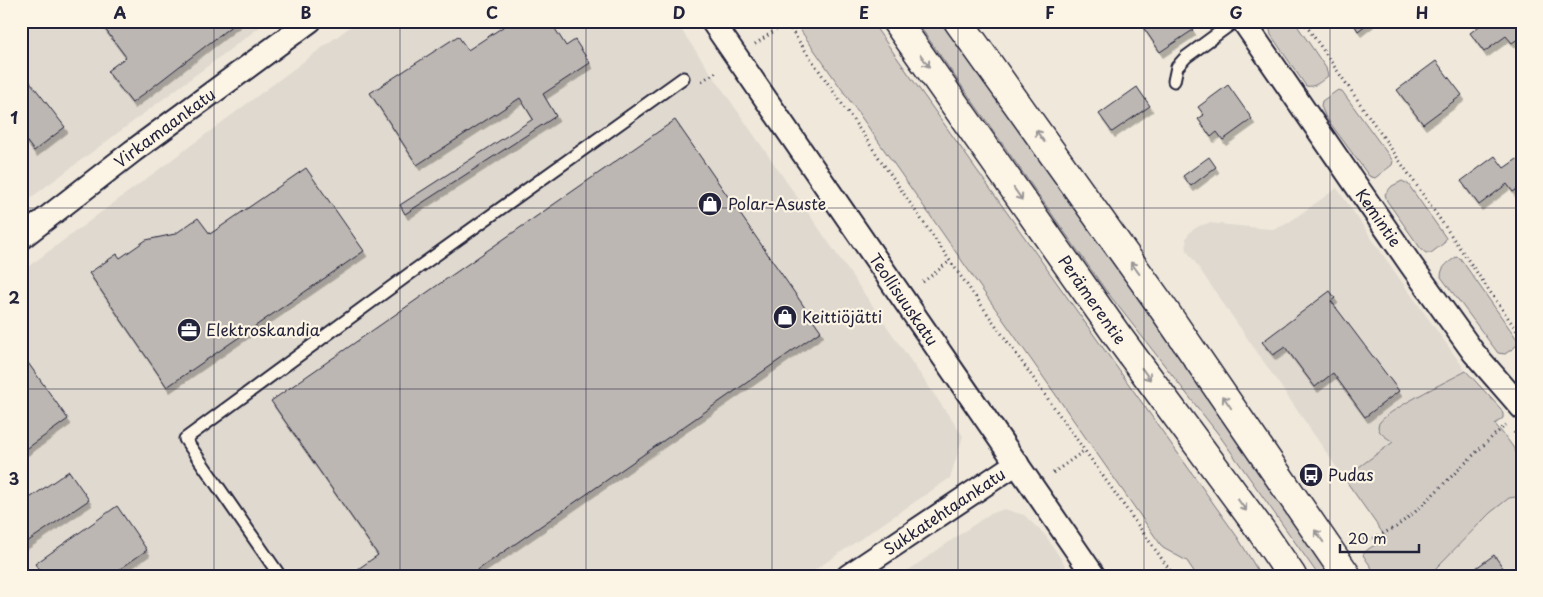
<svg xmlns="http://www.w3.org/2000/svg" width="1543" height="597" font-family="'Playpen Sans',sans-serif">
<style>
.built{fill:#e0d9cf}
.green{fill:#d1cbc3;stroke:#7a767f}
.building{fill:#bcb7b3;stroke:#22223b;filter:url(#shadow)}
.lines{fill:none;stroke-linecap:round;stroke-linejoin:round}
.service-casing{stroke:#22223b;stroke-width:15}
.minor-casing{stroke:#22223b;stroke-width:26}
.trunk-casing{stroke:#22223b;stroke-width:31}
.path{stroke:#22223b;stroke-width:3;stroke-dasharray:1 4;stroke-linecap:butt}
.service{stroke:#fcf5e5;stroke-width:11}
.minor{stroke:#fcf5e5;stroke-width:22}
.trunk{stroke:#fcf5e5;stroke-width:28}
.oneway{stroke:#9a9698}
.grid{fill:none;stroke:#22223b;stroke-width:1;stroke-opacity:0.55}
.labels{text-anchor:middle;stroke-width:4.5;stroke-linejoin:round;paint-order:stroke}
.street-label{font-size:16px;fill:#22223b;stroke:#fcf5e5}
.poi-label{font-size:16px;fill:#22223b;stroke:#fcf5e5;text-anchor:start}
.neatline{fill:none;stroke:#22223b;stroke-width:2}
.grid-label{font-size:16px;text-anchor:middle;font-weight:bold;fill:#22223b}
</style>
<defs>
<filter id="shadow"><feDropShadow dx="3" dy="5.5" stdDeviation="0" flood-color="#0004"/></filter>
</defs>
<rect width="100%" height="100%" fill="#efe8db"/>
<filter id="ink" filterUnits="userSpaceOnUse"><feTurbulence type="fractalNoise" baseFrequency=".02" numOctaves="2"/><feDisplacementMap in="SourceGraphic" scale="10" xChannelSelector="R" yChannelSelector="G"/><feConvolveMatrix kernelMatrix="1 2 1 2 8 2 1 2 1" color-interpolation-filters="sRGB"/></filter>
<g filter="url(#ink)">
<!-- built -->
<g class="built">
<polygon points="21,21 268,21 21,205"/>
<polygon points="358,21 675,21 963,436 950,478 806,576 21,576 21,272"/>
<polygon points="1337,188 1397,275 1466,371 1396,408 1381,420 1390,440 1393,442 1344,478 1187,251 1186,238 1191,231 1199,226 1209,223 1270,229 1276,229 1288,223"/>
<polygon points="1522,496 1522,576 1429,576 1490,513 1509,498"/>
<polygon points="1004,509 1024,515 1046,536 1072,576 900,576 988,515"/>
</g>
<!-- green -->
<g class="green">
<polygon points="794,21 871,21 1238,538 1261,576 1197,576 1187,561 1163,548"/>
<polygon points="916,21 940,21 1122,276 1331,576 1319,576 1219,435 1104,288"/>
<path d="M1268,21H1294L1326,68L1328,76C1321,81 1315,88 1306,86L1271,35Z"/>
<polygon points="1338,90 1342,91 1393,161 1392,165 1375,178 1369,176 1325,116 1321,106 1322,101"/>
<polygon points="1402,181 1408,184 1446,238 1444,243 1431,253 1426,253 1421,249 1387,201 1385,194 1392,186"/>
<path d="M1456,257L1460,258L1519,342L1515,347L1505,354L1498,353L1441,277C1441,266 1448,263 1456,257Z"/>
<path d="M1466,371L1501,409L1503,414V418L1495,424C1507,439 1518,450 1522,468C1524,476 1522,488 1522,496L1509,498L1490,513L1435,569L1440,576H1377L1363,555C1367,547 1379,544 1387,539L1344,478L1393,442C1388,438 1378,434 1378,426C1379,413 1452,379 1466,371Z"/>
</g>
<!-- building -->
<g class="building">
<polygon points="99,21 238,21 132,103 107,71 126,57"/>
<polygon points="512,21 550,21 566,46 575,40 590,63 543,94 556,116 405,214 400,205 533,119 520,98 417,165 370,93 458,36 468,50"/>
<polygon points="1139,21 1187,21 1193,30 1160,52"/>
<polygon points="1352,21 1371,21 1358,31"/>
<polygon points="1486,21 1522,21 1522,36 1512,43 1506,36 1484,52 1470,33"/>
<polygon points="1436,61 1462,95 1423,124 1397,90"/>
<polygon points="21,70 65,127 34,151 21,134"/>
<polygon points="1228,85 1252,119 1223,140 1217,132 1211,137 1198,119 1204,115 1198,107"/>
<polygon points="1137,87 1150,106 1112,132 1099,114"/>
<polygon points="675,120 821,331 469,576 348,576 378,555 271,401"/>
<polygon points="1495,156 1504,168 1520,157 1522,160 1522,186 1513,192 1507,184 1479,205 1461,181"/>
<polygon points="1209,157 1216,167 1191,186 1183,176"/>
<polygon points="306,168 364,251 167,387 89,273 117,254 120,258 146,240 175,234 198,218 210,234"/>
<polygon points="1330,291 1335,298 1331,301 1399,391 1365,417 1333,373 1315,387 1285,347 1273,355 1262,342"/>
<polygon points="21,353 68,419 25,450 21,444"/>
<polygon points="69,471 89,500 21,546 21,504"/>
<polygon points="117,506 147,550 110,576 44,576 35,564"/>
<polygon points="1494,555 1509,576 1465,576"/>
</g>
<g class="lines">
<!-- service casing -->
<g class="service-casing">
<g id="service">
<polyline points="1174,81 1177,67 1186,57 1235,21"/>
<polyline points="280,576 185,439 412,272 683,78"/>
</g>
</g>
<!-- minor casing -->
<g class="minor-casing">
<g id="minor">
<path id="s1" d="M712,21L1094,576"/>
<path id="s2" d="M1243,21L1411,265L1474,353L1522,408"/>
<path id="s3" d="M21,238L133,151L310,21"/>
<path id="s4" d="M848,576L1017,463"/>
</g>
</g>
<!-- trunk casing -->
<g class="trunk-casing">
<g id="trunk">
<path id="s5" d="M896,21L1117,335L1260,529L1292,576"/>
<polyline points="958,21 1158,301 1347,576"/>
</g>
</g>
<!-- path -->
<g class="path">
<polyline points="785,21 950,261 1174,576"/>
<polyline points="1303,21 1522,338"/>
<polyline points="755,44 786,23"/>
<polyline points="702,81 718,71"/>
<polyline points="923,282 950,261"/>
<polyline points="1514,432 1522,441"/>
<polyline points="1053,473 1085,450"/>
<polyline points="1354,537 1361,540 1374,538 1396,527 1416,511 1492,437 1506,425"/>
</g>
<!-- service -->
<use href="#service" class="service"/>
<!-- minor -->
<use href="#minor" class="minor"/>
<!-- trunk -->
<use href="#trunk" class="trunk"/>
</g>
<!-- one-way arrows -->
<defs><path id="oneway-shaft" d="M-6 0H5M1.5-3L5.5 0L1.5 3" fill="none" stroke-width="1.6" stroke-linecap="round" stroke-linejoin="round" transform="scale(1.25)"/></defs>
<g class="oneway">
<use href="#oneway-shaft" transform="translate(925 61) rotate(55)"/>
<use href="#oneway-shaft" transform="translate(1040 136) rotate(-126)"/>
<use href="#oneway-shaft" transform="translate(1018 194) rotate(55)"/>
<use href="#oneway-shaft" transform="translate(1135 268) rotate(-126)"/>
<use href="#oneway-shaft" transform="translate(1146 374) rotate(54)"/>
<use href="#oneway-shaft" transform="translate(1227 402) rotate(-124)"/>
<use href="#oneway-shaft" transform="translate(1242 505) rotate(54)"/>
<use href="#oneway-shaft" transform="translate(1319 536) rotate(-125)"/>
</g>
</g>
<!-- grid -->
<path class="grid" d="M214,21V576M400,21V576M586,21V576M772,21V576M958,21V576M1144,21V576M1330,21V576M21,208H1522M21,389H1522"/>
<!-- icons -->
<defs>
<g id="shop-disc" transform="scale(1.25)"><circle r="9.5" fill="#22223b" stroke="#fcf5e5"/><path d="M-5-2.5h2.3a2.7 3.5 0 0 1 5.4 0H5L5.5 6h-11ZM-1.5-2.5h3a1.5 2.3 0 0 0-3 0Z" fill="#fff"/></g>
<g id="office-disc" transform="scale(1.25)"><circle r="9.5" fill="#22223b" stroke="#fcf5e5"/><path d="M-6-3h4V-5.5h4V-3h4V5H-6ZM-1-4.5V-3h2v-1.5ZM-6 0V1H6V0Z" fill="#fff"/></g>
<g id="bus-disc" transform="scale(1.25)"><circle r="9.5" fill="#22223b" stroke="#fcf5e5"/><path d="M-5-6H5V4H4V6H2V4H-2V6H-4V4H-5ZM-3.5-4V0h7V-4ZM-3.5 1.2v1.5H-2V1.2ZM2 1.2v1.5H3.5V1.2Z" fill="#fff"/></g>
</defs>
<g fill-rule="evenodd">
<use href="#shop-disc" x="710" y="204"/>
<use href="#shop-disc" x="785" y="317"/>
<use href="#office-disc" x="189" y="330"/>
<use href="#bus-disc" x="1311" y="475"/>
</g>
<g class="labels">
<!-- street labels -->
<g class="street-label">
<text dy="6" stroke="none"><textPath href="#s3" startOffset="181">Virkamaankatu</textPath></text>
<text dy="6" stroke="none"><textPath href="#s2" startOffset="239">Kemintie</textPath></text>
<text dy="6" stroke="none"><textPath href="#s1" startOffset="338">Teollisuuskatu</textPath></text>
<text dy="6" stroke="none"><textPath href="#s5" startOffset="341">Perämerentie</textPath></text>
<text dy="6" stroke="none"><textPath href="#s4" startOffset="116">Sukkatehtaankatu</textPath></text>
</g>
<!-- poi labels -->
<g class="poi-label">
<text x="728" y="210">Polar-Asuste</text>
<text x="802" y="323">Keittiöjätti</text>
<text x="206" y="336">Elektroskandia</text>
<text x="1328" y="481">Pudas</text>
</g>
</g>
<!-- margin -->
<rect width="1543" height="597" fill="none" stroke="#fcf5e5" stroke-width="55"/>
<!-- scale -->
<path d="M1340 544v8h79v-8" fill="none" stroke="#22223b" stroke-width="2.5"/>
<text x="1348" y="544" font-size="15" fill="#22223b" stroke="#fcf5e5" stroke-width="4" paint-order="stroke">20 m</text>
<rect x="28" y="28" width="1488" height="542" class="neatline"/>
<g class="grid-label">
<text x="120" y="19">A</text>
<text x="306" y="19">B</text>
<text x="492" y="19">C</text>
<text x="679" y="19">D</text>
<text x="864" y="19">E</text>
<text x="1050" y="19">F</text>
<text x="1236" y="19">G</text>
<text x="1422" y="19">H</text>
<text x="14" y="124">1</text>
<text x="14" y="304">2</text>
<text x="14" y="485">3</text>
</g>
</svg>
